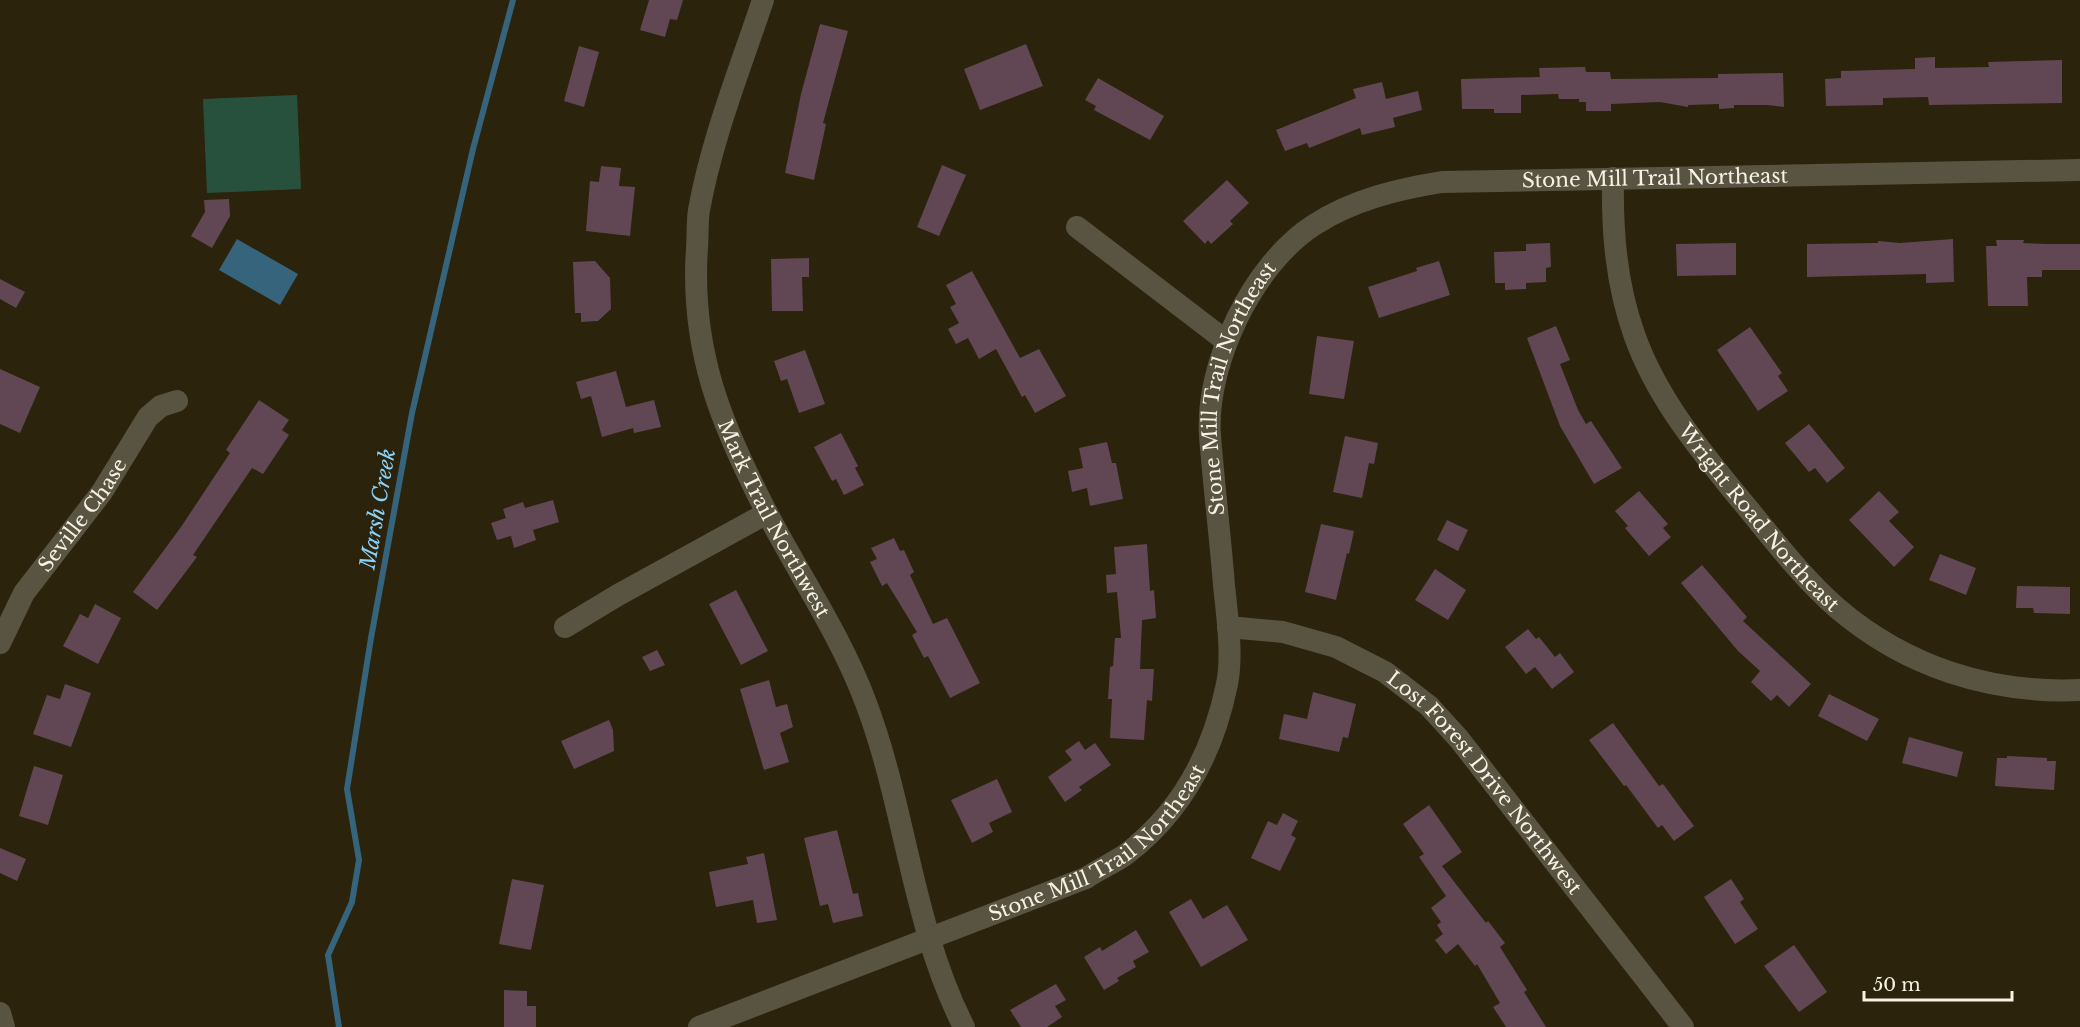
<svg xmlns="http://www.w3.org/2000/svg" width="2080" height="1027" font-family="'Libre Baskerville',serif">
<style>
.green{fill:#28513d}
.water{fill:#36647d}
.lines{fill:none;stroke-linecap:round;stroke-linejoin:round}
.stream{stroke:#36647d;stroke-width:6}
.building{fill:#614754}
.street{stroke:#595341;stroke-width:22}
.labels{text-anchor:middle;stroke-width:5;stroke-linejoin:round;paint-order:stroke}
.street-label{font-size:20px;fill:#f7f2e4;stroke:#2b230b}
.water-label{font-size:21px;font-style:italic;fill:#88d3fc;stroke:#2b230b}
</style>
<rect width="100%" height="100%" fill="#2b230b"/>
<!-- green -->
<polygon class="green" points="297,95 301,189 207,193 203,99"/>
<!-- water -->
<polygon class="water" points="237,239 298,274 280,305 219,270"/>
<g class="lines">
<!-- stream -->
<polyline class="stream" points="339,1027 328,955 352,902 359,860 347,789 371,638 412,413 473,149 513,0"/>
</g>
<!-- building -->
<g class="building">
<polygon points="649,0 683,0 677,20 670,19 665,37 640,30"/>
<polygon points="820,24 848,31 823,123 826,124 814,180 785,173 801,94"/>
<polygon points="1026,44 1043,86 980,110 964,69"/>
<polygon points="579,46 599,52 584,107 564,101"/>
<polygon points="1935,57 1935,68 1989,67 1988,62 2062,60 2062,103 1929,105 1928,97 1883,98 1883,105 1826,106 1825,79 1841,78 1841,71 1915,69 1915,58"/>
<polygon points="1585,67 1586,72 1610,72 1611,79 1718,78 1718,74 1783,73 1784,107 1767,105 1734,105 1734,108 1719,109 1719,104 1688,105 1688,107 1660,102 1611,104 1611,111 1586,111 1586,102 1579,102 1579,99 1559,99 1558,94 1521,95 1521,113 1494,113 1494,109 1462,109 1461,79 1540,77 1539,68"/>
<polygon points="1098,78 1164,116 1150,140 1094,110 1096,106 1085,100"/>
<polygon points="1382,82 1386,99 1418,91 1422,110 1393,118 1395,127 1362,135 1360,128 1309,148 1307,143 1285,151 1276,130 1356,98 1353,89"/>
<polygon points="942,165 966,175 939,236 917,227"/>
<polygon points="601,166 621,168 619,186 635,187 630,236 586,231 590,181 599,182"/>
<polygon points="1227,180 1249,203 1230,221 1233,224 1211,244 1208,240 1205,244 1183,221"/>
<polygon points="229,199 230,216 212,248 191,236 205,212 204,200"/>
<polygon points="1953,239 1954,282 1926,283 1926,274 1807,277 1807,244 1878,243 1878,241 1900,243"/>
<polygon points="1996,240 2024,240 2023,243 2047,244 2080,244 2080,270 2042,270 2042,277 2027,277 2028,306 1988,306 1986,246 1997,246"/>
<polygon points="1550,243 1551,267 1546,268 1546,282 1526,283 1526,289 1505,290 1505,283 1495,283 1494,252 1526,251 1526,244"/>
<polygon points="1736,243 1736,275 1677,276 1676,244"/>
<polygon points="809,258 809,277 802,277 803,311 772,311 771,259"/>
<polygon points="595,261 610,278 611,309 598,321 581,322 581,313 575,313 573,262"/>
<polygon points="1439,261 1450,295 1379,318 1368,287 1417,271 1416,268"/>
<polygon points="972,271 1020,358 1039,349 1066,396 1035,413 1025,395 1022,397 996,349 979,359 968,338 956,344 948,329 959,323 950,307 956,304 946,285"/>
<polygon points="0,279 25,292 16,308 0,299"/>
<polygon points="1556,326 1570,360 1560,364 1578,410 1586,424 1591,421 1622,468 1594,484 1560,426 1527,338"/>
<polygon points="1750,327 1782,373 1778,376 1788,391 1758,411 1717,350"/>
<polygon points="1317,336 1354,341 1344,399 1309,394"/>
<polygon points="805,350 825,404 799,413 787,379 781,381 774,361"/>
<polygon points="0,369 40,387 20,433 0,424"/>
<polygon points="616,371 626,407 654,400 661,427 634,433 633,428 602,437 591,396 581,399 576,382"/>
<polygon points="259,400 289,420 282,430 289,435 263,474 252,468 193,555 197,557 157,610 133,592 181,527 230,453 226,450"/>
<polygon points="1809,424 1845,468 1827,483 1815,468 1809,472 1785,443"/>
<polygon points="841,433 858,466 855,468 864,485 844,495 836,479 832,481 814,447"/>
<polygon points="1345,436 1378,443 1374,464 1369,463 1362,498 1333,492"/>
<polygon points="1107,442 1112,463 1116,463 1123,499 1090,506 1087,488 1072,492 1068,471 1083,468 1079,448"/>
<polygon points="1639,491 1668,524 1663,528 1671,537 1649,556 1625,528 1628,526 1615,511"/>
<polygon points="1879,491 1899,512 1889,521 1914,547 1894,567 1849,520"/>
<polygon points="553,500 559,522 533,530 536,540 514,548 511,536 497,540 491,523 506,518 503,509 523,502 525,508"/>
<polygon points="1447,520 1468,530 1458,551 1437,540"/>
<polygon points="1321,524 1354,531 1349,554 1347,553 1336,600 1305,592"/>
<polygon points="894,538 900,551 904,550 914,572 910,575 933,624 947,618 980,683 950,698 928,656 924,658 912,635 917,632 887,583 882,586 870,562 877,559 871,548"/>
<polygon points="1147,544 1150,591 1154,590 1156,618 1142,620 1140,669 1154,669 1152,701 1147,700 1144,740 1110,738 1112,699 1108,699 1110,667 1113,666 1115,638 1121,638 1117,592 1107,593 1106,575 1116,574 1114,547"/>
<polygon points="1940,554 1976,568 1966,595 1929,580"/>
<polygon points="1702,565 1747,617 1743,621 1811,684 1789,707 1777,695 1771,701 1751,682 1760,671 1738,651 1681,583"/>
<polygon points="1435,569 1466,590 1448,620 1415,600"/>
<polygon points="2017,586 2070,587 2070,614 2034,613 2033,608 2016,608"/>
<polygon points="736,590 768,651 741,665 709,604"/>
<polygon points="95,604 121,618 98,664 63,646 80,614 88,618"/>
<polygon points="1528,629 1536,639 1539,637 1555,657 1560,653 1574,672 1552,689 1535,667 1526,674 1505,647"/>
<polygon points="657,650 665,665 650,671 642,657"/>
<polygon points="769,680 776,707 787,704 793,727 780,733 789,762 764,770 740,689"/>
<polygon points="65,684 91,693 71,747 33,734 47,695 60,699"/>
<polygon points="1313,692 1356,704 1348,738 1343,737 1339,752 1279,739 1284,714 1307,719"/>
<polygon points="1829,694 1879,719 1867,741 1818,716"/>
<polygon points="609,720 613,730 614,751 574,769 561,741"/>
<polygon points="1613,723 1659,786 1663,784 1694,826 1674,841 1662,825 1658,828 1626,785 1624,786 1589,740"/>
<polygon points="1909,737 1963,752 1957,777 1902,763"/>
<polygon points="1079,741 1085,750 1095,743 1111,765 1079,787 1082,790 1065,802 1048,777 1072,760 1065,751"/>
<polygon points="2007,756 2047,758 2047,761 2056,761 2054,790 1995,786 1997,758 2007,758"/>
<polygon points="34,766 63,775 48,825 19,816"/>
<polygon points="997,779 1012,812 989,823 993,832 972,843 951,800"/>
<polygon points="1429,805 1462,852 1442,866 1486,923 1488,921 1505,943 1500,947 1527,990 1524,992 1546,1027 1506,1027 1493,1007 1500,1003 1477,964 1475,966 1458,944 1446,954 1435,940 1443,934 1437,925 1441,922 1431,908 1446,896 1419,857 1424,854 1403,824"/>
<polygon points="1283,813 1298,821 1291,835 1296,838 1280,871 1251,858 1268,821 1277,825"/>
<polygon points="837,830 853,894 858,893 863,916 833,923 828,904 820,906 804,838"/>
<polygon points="0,848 26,859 17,881 0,873"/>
<polygon points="764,853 777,920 757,923 753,900 716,907 709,872 748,864 746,857"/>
<polygon points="512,879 544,885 531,950 499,944"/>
<polygon points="1731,879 1744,899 1740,902 1758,929 1735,944 1704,897"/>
<polygon points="1191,899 1203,919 1227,905 1248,940 1201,967 1169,912"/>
<polygon points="1136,930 1149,952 1133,961 1136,967 1117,978 1119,981 1104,990 1084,957 1100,947 1102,951"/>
<polygon points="1794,945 1827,992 1799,1012 1764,966"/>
<polygon points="1056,984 1066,1000 1055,1006 1062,1017 1047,1027 1021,1027 1010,1010"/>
<polygon points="504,990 527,991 527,1006 536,1006 536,1027 504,1027"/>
</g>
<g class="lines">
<!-- street -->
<g class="street">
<path id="s1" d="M763,0C740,69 712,138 699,210C697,222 698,235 697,248C690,350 721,424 767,513C800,576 841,636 866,703C906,809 912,925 964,1027"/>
<path id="s2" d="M1613,178C1612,231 1616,283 1634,334C1655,394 1695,444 1735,493C1768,532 1799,575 1837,608C1906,667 1991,694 2080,690"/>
<polyline points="1077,227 1226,341"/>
<polyline points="565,627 618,595 767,513"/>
<path id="s3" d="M1228,627L1283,632L1336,647L1385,672L1429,706L1459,739L1683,1027"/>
<path id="s4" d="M0,643L24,593L102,492L148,417L161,406L177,401"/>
<polyline points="0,1013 4,1027"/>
<path id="s5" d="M699,1027L1086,878C1098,870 1113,863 1125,855C1182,812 1213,753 1227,684C1233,655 1227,615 1224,585C1220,535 1214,486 1210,436C1205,364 1253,264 1314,225C1352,200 1398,189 1442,182L2080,170"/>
</g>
</g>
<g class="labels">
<!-- street labels -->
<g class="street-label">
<text dy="7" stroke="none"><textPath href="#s5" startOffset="1506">Stone Mill Trail Northeast</textPath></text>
<text dy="7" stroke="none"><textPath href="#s5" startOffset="966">Stone Mill Trail Northeast</textPath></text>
<text dy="7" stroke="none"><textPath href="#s4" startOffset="153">Seville Chase</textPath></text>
<text dy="7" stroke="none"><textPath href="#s2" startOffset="382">Wright Road Northeast</textPath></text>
<text dy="7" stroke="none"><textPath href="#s1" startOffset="544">Mark Trail Northwest</textPath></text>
<text dy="7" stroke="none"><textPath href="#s3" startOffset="315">Lost Forest Drive Northwest</textPath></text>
<text dy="7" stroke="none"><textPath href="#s5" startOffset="444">Stone Mill Trail Northeast</textPath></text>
</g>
<!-- water labels -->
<g class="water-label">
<text transform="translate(378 509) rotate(-80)" y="7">Marsh Creek</text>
</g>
</g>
<!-- scale -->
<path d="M1864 991v9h148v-9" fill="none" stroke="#f7f2e4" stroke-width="3"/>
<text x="1873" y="991" font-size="18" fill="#f7f2e4" stroke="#2b230b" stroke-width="4.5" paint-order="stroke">50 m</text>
</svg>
